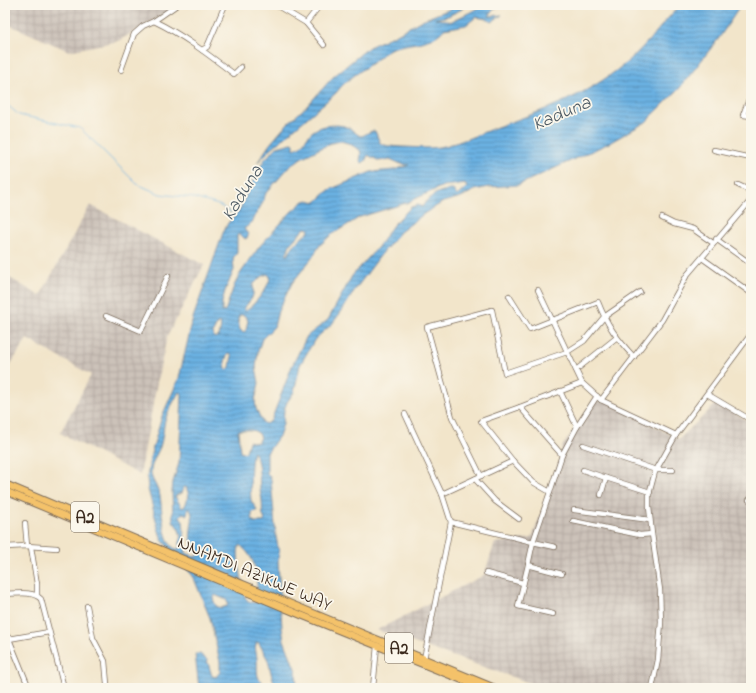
<svg xmlns="http://www.w3.org/2000/svg" width="756" height="693" font-family="'Indie Flower',sans-serif">
<style>
.industrial{fill:url(#industrial-grid)}
.water{fill:url(#water-rules);stroke:#536e80;fill-rule:evenodd}
.lines{fill:none;stroke-linecap:round;stroke-linejoin:round}
.stream{stroke:#6bb1e2;stroke-width:1}
.minor-casing{stroke:#7b6b5a;stroke-width:6}
.highway-casing{stroke:#7b6b5a;stroke-width:8}
.minor{stroke:#fff;stroke-width:4.5}
.highway{stroke:#f4c26a;stroke-width:6}
.labels{text-anchor:middle;stroke-width:3.5;stroke-linejoin:round;paint-order:stroke}
.shield{fill:#fbf7ec;stroke:#75685c;stroke-width:1}
.shield-label{font-size:17px;font-weight:bold;fill:#3b2a1e}
.street-label{font-size:18px;fill:#3b2a1e;stroke:#fbf7ec}
.water-label{font-size:19px;font-style:italic;fill:#4c5963;stroke:#fbf7ec}
</style>
<defs>
<pattern id="industrial-grid" width="8" height="8" patternUnits="userSpaceOnUse"><rect width="8" height="8" fill="#ccc2b9"/><path d="M0 4h8M4 0v8" fill="none" stroke="#b0a79f"/></pattern>
<pattern id="water-rules" width="6" height="5" patternUnits="userSpaceOnUse"><rect width="6" height="5" fill="#6bb1e2"/><path d="M0 2.5h6" fill="none" stroke="#5990b7"/></pattern>
</defs>
<rect width="100%" height="100%" fill="#fbf7ec"/>
<filter id="ink" filterUnits="userSpaceOnUse"><feTurbulence type="fractalNoise" baseFrequency=".025" numOctaves="2"/><feDisplacementMap in="SourceGraphic" scale="8" xChannelSelector="R" yChannelSelector="G"/><feConvolveMatrix kernelMatrix="1 2 1 2 8 2 1 2 1" color-interpolation-filters="sRGB"/></filter>
<filter id="wash" filterUnits="userSpaceOnUse"><feTurbulence type="fractalNoise" baseFrequency=".012" numOctaves="4" result="noise"/><feDisplacementMap in="SourceGraphic" scale="16" xChannelSelector="R" yChannelSelector="G"/><feGaussianBlur stdDeviation="0.9" result="paint"/><feColorMatrix in="noise" values="0 0 0 0 0 0 0 0 0 0 0 0 0 0 0 0 0 1.4 0 .05"/><feComposite in="paint" operator="in"/></filter>
<g filter="url(#wash)">
<rect width="100%" height="100%" fill="#f2e5ca"/>
<!-- industrial -->
<g class="industrial">
<polygon points="5,5 180,5 118,41 69,51 5,23"/>
<polygon points="90,205 204,265 167,337 158,377 140,475 60,433 91,375 27,339 5,373 5,275 40,296"/>
<polygon points="599,397 679,439 718,402 751,423 751,688 544,688 377,630 484,575 495,543 532,538 559,462 562,447 595,399"/>
</g>
<!-- water -->
<g class="water">
<path d="M461,5H463L462,9L448,16L435,19L447,20L450,22L485,5H501L493,10L489,16L502,15L491,22L487,19L476,17L466,25L444,29C432,45 408,42 390,49C385,51 381,57 376,60C363,70 346,79 336,93L272,148L257,163L270,144L288,123L307,106L333,77L369,47L397,34L422,20Z"/>
<path d="M680,5H741L719,38L679,89L646,122L609,143L527,181L518,185L489,187L475,190L461,197L443,202L425,213L400,232L380,256L354,291L344,308L332,324L315,339L300,365L294,392L287,402L284,410L283,424L279,436L267,453V473L271,479L276,537L279,552L278,562L282,628L284,640L296,671L297,688H277L272,677L268,660L259,643L257,642C254,647 256,651 257,658C258,675 254,678 270,688H199L195,654H200L207,660L212,676L216,677L220,672V662L210,618L193,576L162,540L158,528L148,489L147,478L151,454L162,416L179,378L193,318L223,233L228,223L239,211L255,176L265,159L277,147L292,143L294,144V149C301,148 305,140 309,135C316,125 337,123 347,127C352,129 355,133 360,136C366,136 369,130 375,131L380,143C386,147 394,146 401,147C413,147 427,149 440,147C460,143 479,134 497,127C539,112 581,98 617,70C642,52 659,27 680,5ZM341,141L348,143L360,150L361,154L360,161L362,163L365,161L368,155L379,161L390,159L401,164L409,165L394,170L371,172L329,190L316,202L308,200L304,201L291,212L259,247L240,274L234,286L225,311L222,312V302L225,291L234,270L233,258L237,253V235L240,234L245,239L248,237V234L244,229L250,224L262,204L266,193L289,167L301,158L331,143ZM462,184L466,185L467,187L457,196L453,190C440,189 428,197 422,207L418,205L411,207L393,225L378,247L352,276L328,320L307,336L292,366L271,421L266,424L263,423L256,409L255,400L259,383L256,367L258,351L262,339L274,327L278,311L292,283L312,258L320,245L331,235L360,217L406,203L443,186ZM305,228L309,229V231L293,246L288,255H286L290,244ZM267,274L270,276C271,285 253,307 245,311L244,308C252,298 254,299 253,285L261,277ZM239,315H244L248,320L246,330L244,332L240,330L238,323ZM218,322H219L221,327L219,336L214,338L213,332ZM228,353H229L232,355L230,367L227,370L226,369L225,361ZM179,392H180L182,394L179,463L173,482L172,492L173,521L179,529L181,537L179,549C163,551 162,507 160,496C158,486 150,480 151,470C152,462 157,454 160,447C163,438 163,429 165,420C168,411 174,401 179,392ZM238,430C247,430 257,428 261,437L257,443L249,441L246,452L241,453L240,451ZM253,452C260,459 259,479 260,489C260,493 262,497 262,501C263,509 261,513 265,520L263,522H254L252,518V512L257,511C256,506 252,504 251,500C250,490 250,460 253,452ZM184,487H186L189,495L185,506L182,508L175,496L181,493ZM188,509H190C196,520 187,532 192,543C194,546 197,548 198,551V555L196,557L186,553L183,521L180,516L183,513L187,515ZM240,545C259,561 257,577 257,600L255,603L248,601L245,597C244,585 234,553 240,545ZM215,595L227,600L228,604L227,606L221,608L216,606L213,599Z"/>
</g>
<g class="lines">
<!-- stream -->
<polyline class="stream" points="5,103 19,115 80,128 137,184 160,194 194,198 219,205 235,215"/>
</g>
</g>
<g filter="url(#ink)">
<g class="lines">
<!-- minor casing -->
<g class="minor-casing">
<g id="minor">
<polyline points="276,5 306,23"/>
<polyline points="320,5 306,23 324,45"/>
<path d="M154,21C183,35 209,55 234,74L241,67"/>
<polyline points="202,50 207,47 225,5"/>
<polyline points="121,70 134,34 143,26 154,21 177,5"/>
<polyline points="751,94 743,115 751,116"/>
<polyline points="714,150 751,158"/>
<polyline points="738,185 751,191"/>
<polyline points="662,218 674,224 693,229 713,243"/>
<polyline points="716,239 751,264"/>
<polyline points="702,258 751,293"/>
<polyline points="538,290 582,383 601,400 676,435"/>
<path d="M509,296L530,329L598,302C607,325 617,339 634,357"/>
<polyline points="106,316 141,331 168,276"/>
<polyline points="576,370 616,338"/>
<polyline points="707,394 751,420"/>
<polyline points="601,400 662,320 687,275 751,200"/>
<polyline points="520,407 481,421 513,461 533,482 550,492 562,455 577,427 560,391"/>
<polyline points="405,414 442,494 513,461"/>
<polyline points="577,427 597,396"/>
<polyline points="583,445 656,470 673,470"/>
<polyline points="562,455 520,407 582,383"/>
<polyline points="583,470 606,478"/>
<polyline points="481,476 452,417 427,327 492,310 505,373 567,352 584,341 604,317 640,292"/>
<polyline points="475,479 495,501 519,519"/>
<polyline points="601,495 606,478 650,492"/>
<polyline points="749,500 751,498"/>
<polyline points="574,510 650,520"/>
<polyline points="573,521 640,535 652,534"/>
<polyline points="451,522 533,542 550,492"/>
<polyline points="25,523 27,546"/>
<polyline points="5,547 27,546 57,548"/>
<polyline points="31,547 37,584 37,595"/>
<polyline points="528,565 533,542 555,547"/>
<polyline points="486,573 523,583"/>
<path d="M5,594C16,594 32,590 41,599L64,688"/>
<polyline points="87,606 93,638 105,661 107,684 109,688"/>
<polyline points="553,614 518,606 528,565 562,574"/>
<polyline points="5,636 7,636 9,639 29,688"/>
<polyline points="9,639 49,632"/>
<polyline points="424,659 451,522 442,494"/>
<polyline points="373,688 377,646"/>
<polyline points="652,688 658,660 661,622 660,590 652,534 649,507 649,494 655,472 676,435 751,334"/>
</g>
</g>
<!-- highway casing -->
<g class="highway-casing">
<g id="highway">
<polyline points="5,484 233,580 495,688"/>
<polyline points="5,491 301,615 482,688"/>
</g>
</g>
<!-- minor -->
<use href="#minor" class="minor"/>
<!-- highway -->
<use href="#highway" class="highway"/>
</g>
</g>
<g class="labels">
<!-- shield labels -->
<g class="shield">
<rect x="71" y="502" width="28" height="30" rx="3"/>
<rect x="385" y="633" width="28" height="30" rx="3"/>
</g>
<g class="shield-label">
<text x="85" y="523">A2</text>
<text x="399" y="654">A2</text>
</g>
<!-- street labels -->
<g class="street-label">
<text transform="translate(255 573) rotate(23)" y="6">NNAMDI AZIKWE WAY</text>
</g>
<!-- water labels -->
<g class="water-label">
<text transform="translate(561 112) rotate(-23)" y="7">Kaduna</text>
<text transform="translate(241 192) rotate(-58)" y="7">Kaduna</text>
</g>
</g>
<!-- margin -->
<rect width="756" height="693" fill="none" stroke="#fbf7ec" stroke-width="20"/>
</svg>
